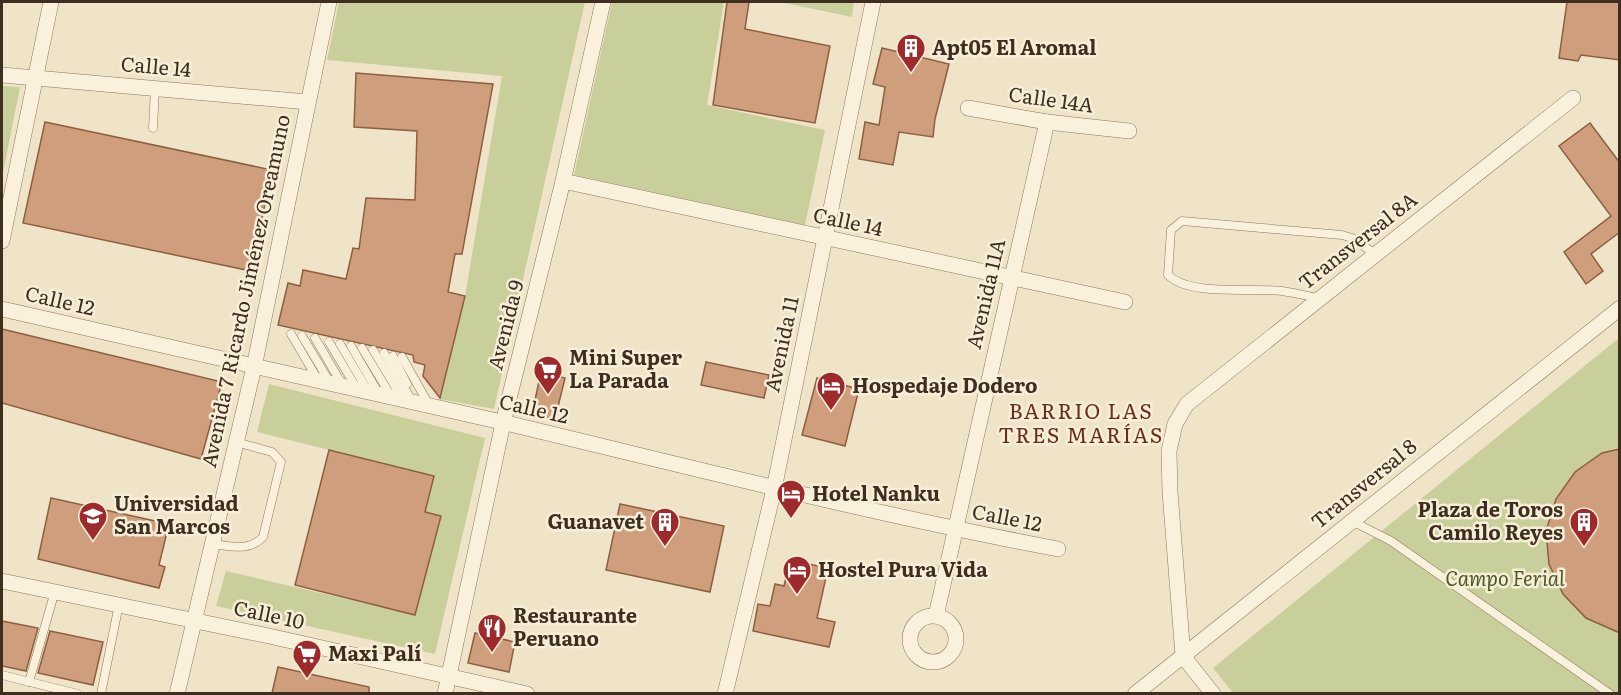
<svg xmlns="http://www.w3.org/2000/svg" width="1621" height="695" font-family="Literata,serif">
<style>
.green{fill:#c9cf9b}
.building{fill:#cf9f7d;stroke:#8d5f41;stroke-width:1.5}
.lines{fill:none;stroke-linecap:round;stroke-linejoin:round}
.lane-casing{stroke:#8d765c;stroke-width:9}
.street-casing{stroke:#8d765c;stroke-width:16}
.lane{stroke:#faf1dc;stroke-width:8}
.street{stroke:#faf1dc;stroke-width:15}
.labels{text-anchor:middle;stroke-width:5;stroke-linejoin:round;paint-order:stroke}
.poi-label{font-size:20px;font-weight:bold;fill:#3d2e20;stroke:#f7eed8;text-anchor:start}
.street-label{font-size:20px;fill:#3d2e20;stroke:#f7eed8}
.park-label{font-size:20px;font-style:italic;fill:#4d5a26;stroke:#f7eed8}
.neighbourhood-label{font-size:21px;letter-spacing:1.5px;fill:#6b2e1e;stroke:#f7eed8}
</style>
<rect width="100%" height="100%" fill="#f0e4c8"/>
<!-- green -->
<g class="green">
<polygon points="339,2 585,2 494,409 439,399 465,296 502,76 327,60"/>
<polygon points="612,2 724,2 707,105 825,130 805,225 574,175"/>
<polygon points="780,2 854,2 852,17"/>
<polygon points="2,86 20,87 2,178"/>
<polygon points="1619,338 1619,693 1233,693 1213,668"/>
<polygon points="269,384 485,438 435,654 216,606 226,571 415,615 441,516 425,512 434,476 257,432"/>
</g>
<!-- building -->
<g class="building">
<polygon points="727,2 749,2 745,29 830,46 815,123 713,105"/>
<polygon points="1567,2 1620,2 1620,60 1581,55 1578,61 1559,58"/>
<polygon points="882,48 949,64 935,119 933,137 899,132 893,165 859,159 865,122 879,125 885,87 873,84"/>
<polygon points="356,73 493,84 462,254 455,254 448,292 465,296 440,398 423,376 425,365 414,362 413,355 278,325 288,283 300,286 303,270 346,279 353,248 359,249 366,198 415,200 417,131 354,127"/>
<polygon points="45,122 272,170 251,271 23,223"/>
<polygon points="1590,123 1620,163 1620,232 1591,254 1603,271 1586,284 1564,252 1611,216 1559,146"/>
<polygon points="2,329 222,382 201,459 2,403"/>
<polygon points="706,362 769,375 764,398 701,385"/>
<polygon points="541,372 565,378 555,419 532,414"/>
<polygon points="817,378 859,389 845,446 802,435"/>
<polygon points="1620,449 1620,633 1586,618 1563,594 1549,564 1546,531 1556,499 1575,472 1602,453"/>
<polygon points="329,450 434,476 425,512 441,516 415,615 295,585"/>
<polygon points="51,498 169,524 159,565 165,567 159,588 38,559"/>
<polygon points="620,504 724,526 710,592 606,570"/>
<polygon points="790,560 828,568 817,618 835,622 829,647 753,631 758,604 770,606 775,584 784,586"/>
<polygon points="2,621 38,628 26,671 2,666"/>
<polygon points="50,631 103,642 93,685 38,673"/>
<polygon points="475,633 515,642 509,672 468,663"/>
<polygon points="278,667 369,687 369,693 272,693"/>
</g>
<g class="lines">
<!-- lane casing -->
<g class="lane-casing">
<g id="lane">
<polyline points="153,128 155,88"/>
<path d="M1319,298C1307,296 1295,293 1282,291C1251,287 1191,297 1168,275L1171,230L1182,221L1342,235L1352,238L1375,254"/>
<polyline points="291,334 318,380"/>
<polyline points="302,336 329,381"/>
<polyline points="315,338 343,386"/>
<polyline points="329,342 356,387"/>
<polyline points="340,344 368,391"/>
<polyline points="351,346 379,394"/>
<polyline points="362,348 391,396"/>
<polyline points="373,350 402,398"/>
<polyline points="384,353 412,401"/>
<polyline points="393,356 407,384"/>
<polyline points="402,357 429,405"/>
<polyline points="1352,521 1391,541 1610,694"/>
<path d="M212,544C231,546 249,552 263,537L281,462L272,452L236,442"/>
<polyline points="2,675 78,694"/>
<polyline points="29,682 55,591"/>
<polyline points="101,694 119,604"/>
</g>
</g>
<!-- street casing -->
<g class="street-casing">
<g id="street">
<polyline points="2,75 308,102"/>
<polyline points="968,108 1047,122 1129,131"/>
<polyline points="563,181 1125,302"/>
<polyline points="2,241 51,2"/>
<path d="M2,309C170,348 338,384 506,423C690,467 872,514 1058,549"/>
<polyline points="2,581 269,636 527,694"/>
<circle cx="933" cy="639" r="23"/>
<polyline points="936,616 1047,122"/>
<polyline points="177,694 254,367 329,2"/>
<polyline points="445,694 503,423 563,181 603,2"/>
<polyline points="725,694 774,489 873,2"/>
<polyline points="1135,694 1620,308"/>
<polyline points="1213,694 1183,656 1170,492 1169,451 1175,424 1187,404 1573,98"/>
</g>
</g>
<!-- lane -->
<use href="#lane" class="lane"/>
<!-- street -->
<use href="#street" class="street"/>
</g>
<!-- icons -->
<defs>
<g id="building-pin" transform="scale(1.5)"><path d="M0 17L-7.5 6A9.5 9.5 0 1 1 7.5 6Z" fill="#9e2a2b" stroke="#f7eed8"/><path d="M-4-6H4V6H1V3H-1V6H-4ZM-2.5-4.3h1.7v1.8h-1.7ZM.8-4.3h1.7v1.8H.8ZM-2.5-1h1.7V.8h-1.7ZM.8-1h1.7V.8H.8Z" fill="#fff"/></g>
<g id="supermarket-pin" transform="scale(1.5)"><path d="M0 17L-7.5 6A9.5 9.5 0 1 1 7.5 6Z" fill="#9e2a2b" stroke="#f7eed8"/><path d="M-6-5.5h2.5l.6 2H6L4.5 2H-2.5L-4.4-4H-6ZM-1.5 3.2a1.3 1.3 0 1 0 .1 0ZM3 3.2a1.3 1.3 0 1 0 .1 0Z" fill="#fff"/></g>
<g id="hotel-pin" transform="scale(1.5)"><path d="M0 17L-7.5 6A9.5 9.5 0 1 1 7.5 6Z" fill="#9e2a2b" stroke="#f7eed8"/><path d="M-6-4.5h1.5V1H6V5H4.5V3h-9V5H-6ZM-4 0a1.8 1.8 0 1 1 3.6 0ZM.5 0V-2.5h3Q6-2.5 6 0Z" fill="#fff"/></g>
<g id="university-pin" transform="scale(1.5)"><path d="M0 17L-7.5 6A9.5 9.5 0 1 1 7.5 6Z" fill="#9e2a2b" stroke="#f7eed8"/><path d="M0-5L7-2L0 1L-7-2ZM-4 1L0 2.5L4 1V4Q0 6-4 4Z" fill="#fff"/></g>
<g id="restaurant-pin" transform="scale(1.5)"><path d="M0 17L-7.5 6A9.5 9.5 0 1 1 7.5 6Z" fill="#9e2a2b" stroke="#f7eed8"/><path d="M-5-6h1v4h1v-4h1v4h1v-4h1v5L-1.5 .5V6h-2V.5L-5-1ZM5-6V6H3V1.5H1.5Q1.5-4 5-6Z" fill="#fff"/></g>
</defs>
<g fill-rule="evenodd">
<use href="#building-pin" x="911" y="48"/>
<use href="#supermarket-pin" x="548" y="370"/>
<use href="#hotel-pin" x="831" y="386"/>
<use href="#hotel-pin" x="791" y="494"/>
<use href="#university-pin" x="93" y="516"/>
<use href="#building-pin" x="665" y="522"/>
<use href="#building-pin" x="1584" y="522"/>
<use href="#hotel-pin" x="797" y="570"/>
<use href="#restaurant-pin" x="492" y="628"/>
<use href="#supermarket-pin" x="307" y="654"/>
</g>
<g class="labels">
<!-- poi labels -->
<g class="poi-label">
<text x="932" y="55">Apt05 El Aromal</text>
<text x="569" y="365">Mini Super<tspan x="569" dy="23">La Parada</tspan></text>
<text x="852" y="393">Hospedaje Dodero</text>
<text x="812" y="501">Hotel Nanku</text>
<text x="114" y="511">Universidad<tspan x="114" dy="23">San Marcos</tspan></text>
<text x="1563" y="517" text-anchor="end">Plaza de Toros<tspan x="1563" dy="23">Camilo Reyes</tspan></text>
<text x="644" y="529" text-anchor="end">Guanavet</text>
<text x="818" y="577">Hostel Pura Vida</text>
<text x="513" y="623">Restaurante<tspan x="513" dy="23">Peruano</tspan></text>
<text x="328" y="661">Maxi Palí</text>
</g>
<!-- street labels -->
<g class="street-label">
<text transform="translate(156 67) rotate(5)" y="7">Calle 14</text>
<text transform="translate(1051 100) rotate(8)" y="7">Calle 14A</text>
<text transform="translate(848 222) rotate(12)" y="7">Calle 14</text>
<text transform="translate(1358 241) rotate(-38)" y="7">Transversal 8A</text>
<text transform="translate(246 291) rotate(-78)" y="7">Avenida 7 Ricardo Jiménez Oreamuno</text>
<text transform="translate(986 294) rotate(-77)" y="7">Avenida 11A</text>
<text transform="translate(60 301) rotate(13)" y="7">Calle 12</text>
<text transform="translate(506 325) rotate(-76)" y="7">Avenida 9</text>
<text transform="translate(782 344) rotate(-78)" y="7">Avenida 11</text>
<text transform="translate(534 409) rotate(13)" y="7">Calle 12</text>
<text transform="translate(1364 484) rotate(-39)" y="7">Transversal 8</text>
<text transform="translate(1007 518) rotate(11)" y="7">Calle 12</text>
<text transform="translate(269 615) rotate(12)" y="7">Calle 10</text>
</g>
<!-- park labels -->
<g class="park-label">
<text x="1505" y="586">Campo Ferial</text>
</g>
<!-- neighbourhood labels -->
<g class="neighbourhood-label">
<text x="1081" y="419">BARRIO LAS<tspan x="1081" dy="24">TRES MARÍAS</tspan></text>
</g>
</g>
<!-- border -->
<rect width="1621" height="695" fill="none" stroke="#3d2e20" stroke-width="6"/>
</svg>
